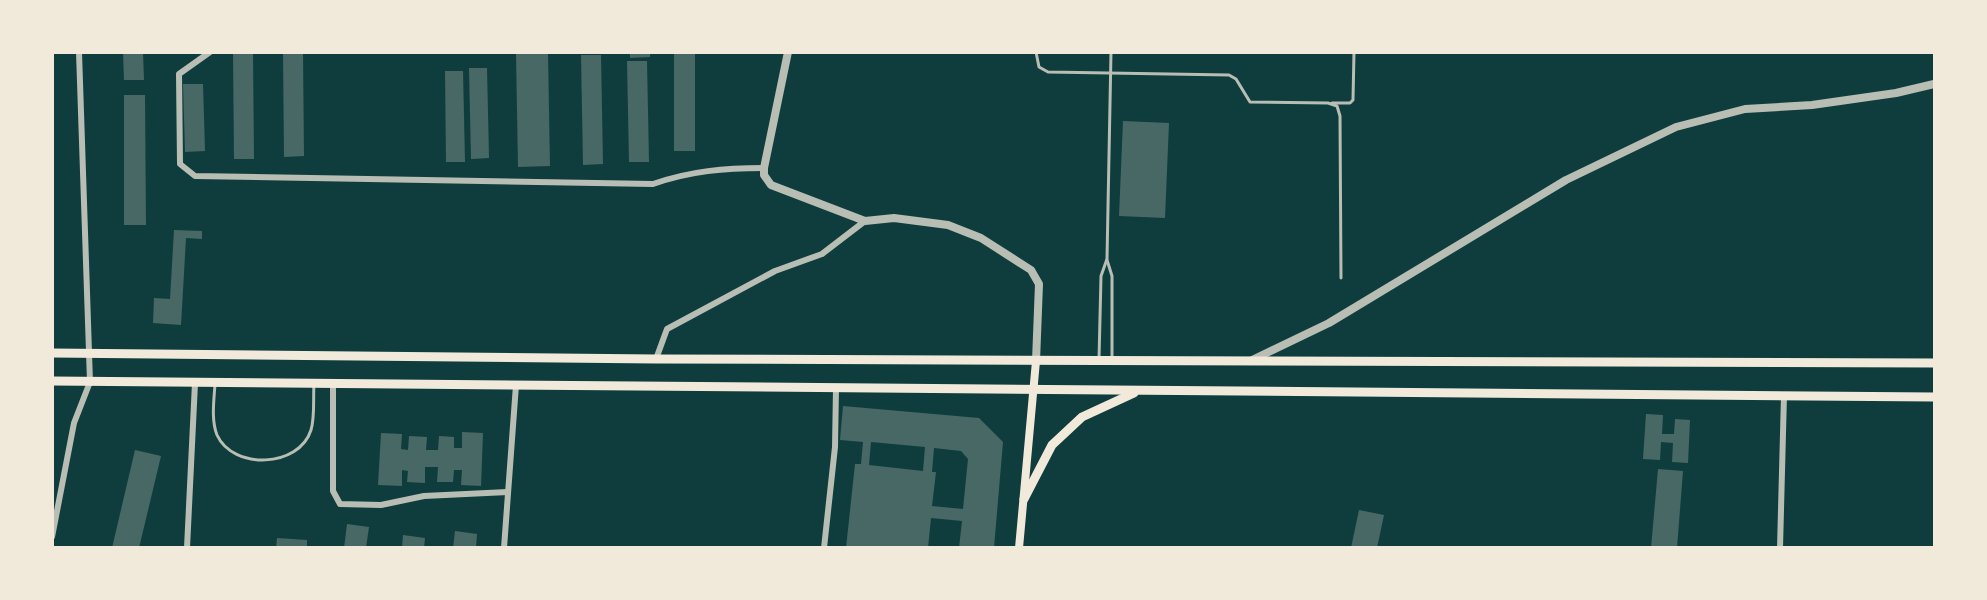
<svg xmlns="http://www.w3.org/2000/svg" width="1987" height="600" font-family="Roboto,sans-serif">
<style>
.building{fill:#486865;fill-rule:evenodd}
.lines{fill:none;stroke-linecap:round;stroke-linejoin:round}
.service{stroke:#b8beb3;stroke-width:3}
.minor{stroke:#b8beb3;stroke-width:6}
.tertiary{stroke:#b8beb3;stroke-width:8}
.secondary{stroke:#f1e9da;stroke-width:8}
.primary{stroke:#f1e9da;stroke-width:9}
</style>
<rect width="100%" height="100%" fill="#0f3d3e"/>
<!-- building -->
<g class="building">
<polygon points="123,52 143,52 144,80 124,80"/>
<polygon points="233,52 253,52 254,159 234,159"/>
<polygon points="283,52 303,52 304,156 284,157"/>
<polygon points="630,52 650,52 650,57 630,58"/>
<rect x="674" y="52" width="21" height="99"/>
<polygon points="516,54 548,54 550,166 518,167"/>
<polygon points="581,55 601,55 603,164 583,165"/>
<polygon points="627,61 647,61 649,162 629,162"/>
<polygon points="469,68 487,68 489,158 471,159"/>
<polygon points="445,71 463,71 465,162 446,162"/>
<polygon points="183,84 203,84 205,151 185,152"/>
<polygon points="124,95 145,95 146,225 124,225"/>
<polygon points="1123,121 1169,123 1165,218 1119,216"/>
<polygon points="174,230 202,231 202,239 186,238 181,325 153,323 154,298 170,299"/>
<path d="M843,406L979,418L1003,442L994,548H959L962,521L931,518L928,548H846L855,464H861L863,442L840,440ZM871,442L925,447L923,471L869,465ZM934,448L961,451L968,459L963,509L932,506L936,472H932Z"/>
<polygon points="1646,414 1663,415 1662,434 1674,434 1675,419 1690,420 1688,463 1672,462 1673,443 1661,442 1660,460 1643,459"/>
<polygon points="462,432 483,433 481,486 461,485 462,470 454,470 453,482 437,482 438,467 425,467 425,483 407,482 408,471 402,470 402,486 378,485 381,433 402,434 401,449 408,450 409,436 427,437 426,450 438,450 439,436 454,437 454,448 462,448"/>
<polygon points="135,450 161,456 139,548 112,548"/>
<polygon points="1658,469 1683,471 1677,548 1651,548"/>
<polygon points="1359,510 1384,515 1377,548 1351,548"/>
<polygon points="347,524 369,527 366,548 344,548"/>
<polygon points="455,531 477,534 476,548 453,548"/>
<polygon points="403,535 425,538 424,548 402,548"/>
<polygon points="277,538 307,540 307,548 276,548"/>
</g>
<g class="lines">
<!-- service -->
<g class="service">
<polyline points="1036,52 1039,67 1048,72 1229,75 1236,79 1250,102 1328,103 1337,106 1340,116 1341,278"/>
<polyline points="1332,103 1350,103 1353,100 1354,52"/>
<polyline points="1107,260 1112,276 1112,358"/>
<polyline points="1099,359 1101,276 1107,259 1111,52"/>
<path d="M215,384C214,400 211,420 217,435C233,470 299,468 311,430C315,417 313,399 314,384"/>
</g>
<!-- minor -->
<g class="minor">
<path d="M210,52L179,74L180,164L195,176L653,184C690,171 725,168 764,168"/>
<polyline points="656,359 667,329 775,271 822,254 865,221"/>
<polyline points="333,384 333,491 340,504 381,505 424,496 508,492"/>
<polyline points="52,537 74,423 90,382 79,52"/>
<polyline points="187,548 195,383"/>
<polyline points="504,548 516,385"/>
<polyline points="824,548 835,447 836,388"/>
<polyline points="1780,548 1784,395"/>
</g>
<!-- tertiary -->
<g class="tertiary">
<polyline points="788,52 764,168 764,175 771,185 865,221 894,218 948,225 981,238 1031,270 1039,284 1036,361"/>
<polyline points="1250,361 1329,323 1566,180 1676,127 1745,109 1812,105 1896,93 1934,84"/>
</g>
<!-- secondary -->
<polyline class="secondary" points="1019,548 1036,361"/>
<!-- primary -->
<g class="primary">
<polyline points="52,353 656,359 1934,363"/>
<polyline points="52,381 1934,397"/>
<polyline points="1024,499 1052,445 1082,417 1134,393"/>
</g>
</g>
<!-- border -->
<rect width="1987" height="600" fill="none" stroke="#f1e9da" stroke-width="108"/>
</svg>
